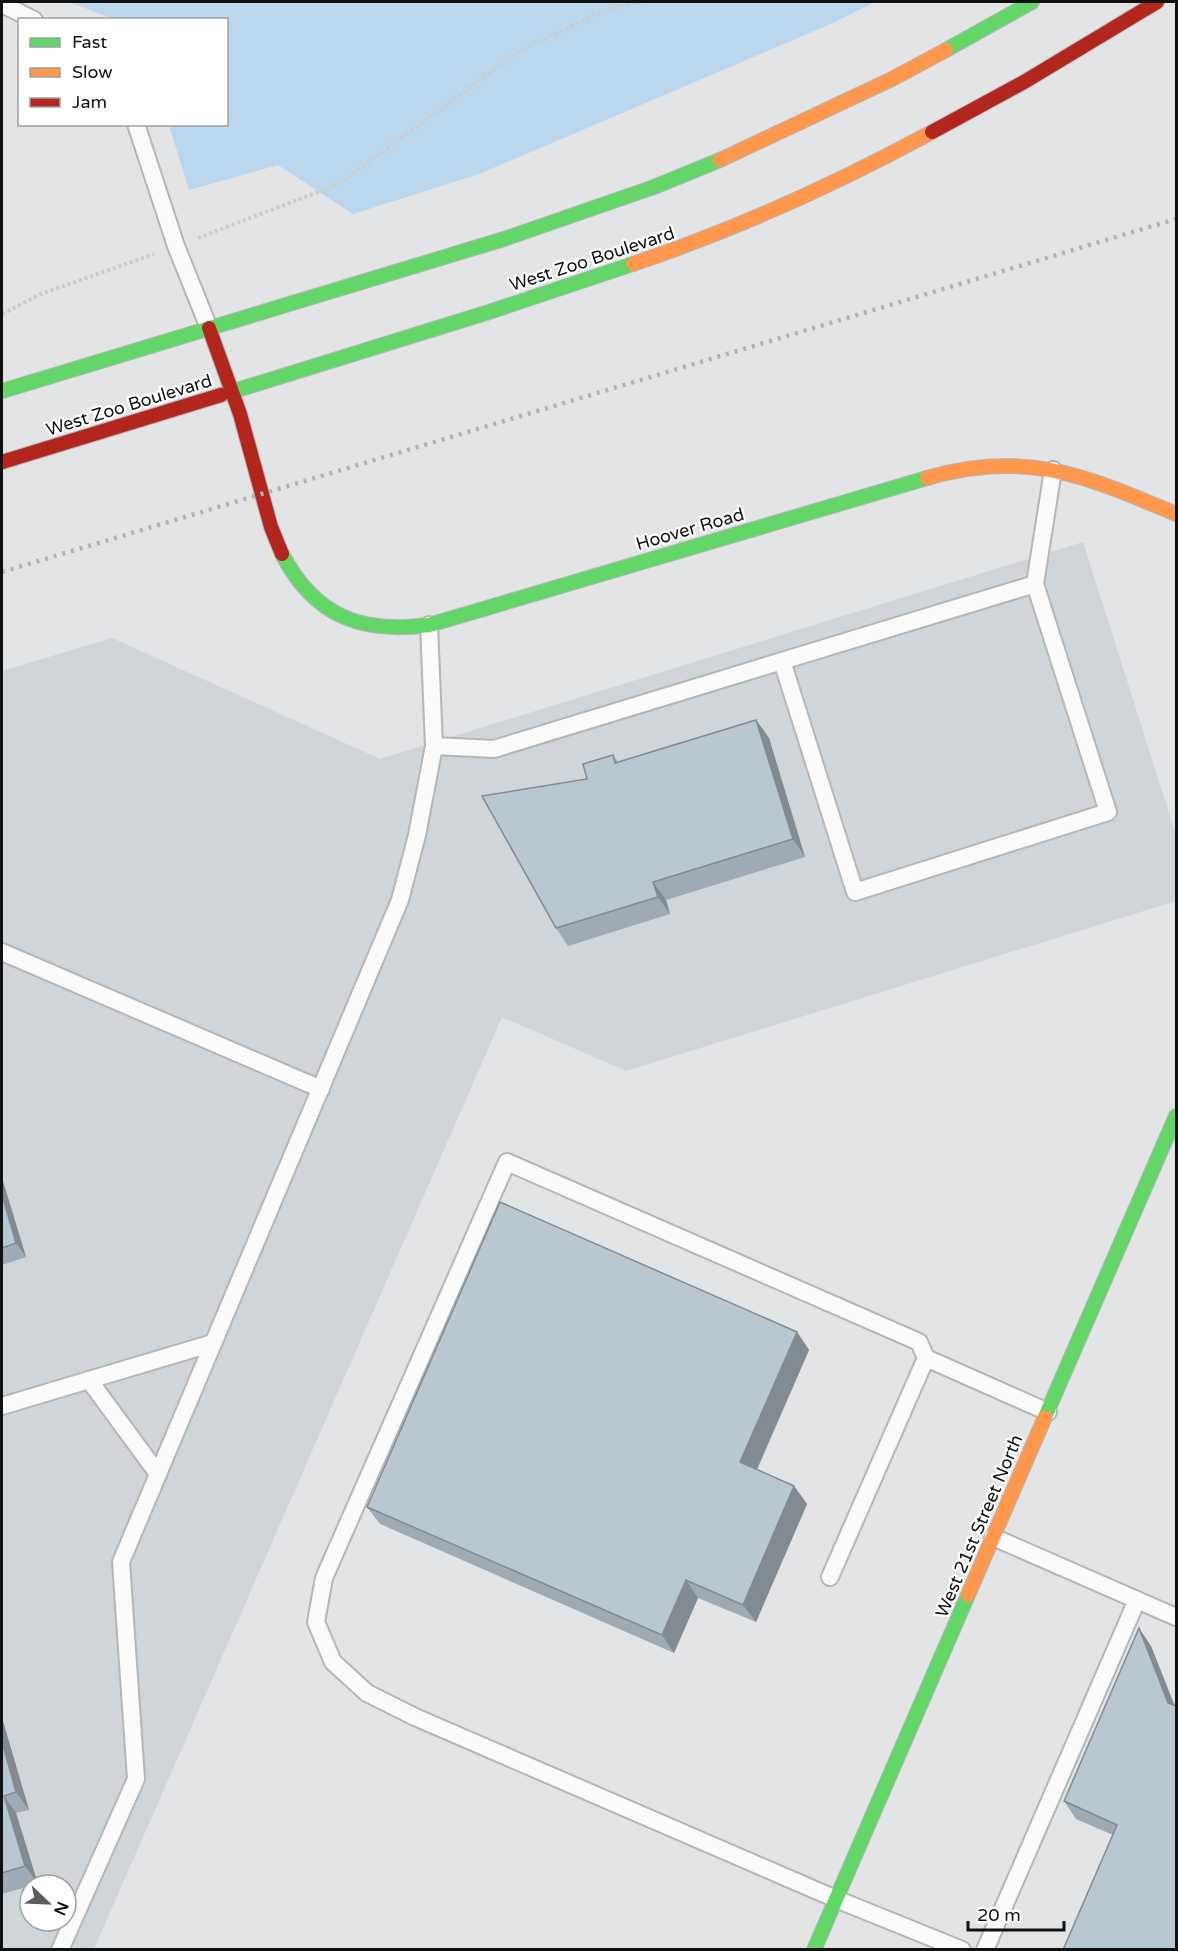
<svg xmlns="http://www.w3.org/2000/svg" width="1178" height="1951" font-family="'Varela Round',sans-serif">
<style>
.built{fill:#cfd5d9;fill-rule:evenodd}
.green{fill:#bad7ed}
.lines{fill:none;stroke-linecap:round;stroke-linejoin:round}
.lane-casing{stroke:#b5b7b7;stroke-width:20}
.fast-casing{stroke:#b5b7b7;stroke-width:16}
.slow-casing{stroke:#b5b7b7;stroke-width:16}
.jam-casing{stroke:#b5b7b7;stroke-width:16}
.path{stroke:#ccc;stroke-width:4;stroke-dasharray:3 3;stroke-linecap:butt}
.lane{stroke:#fbfbfb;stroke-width:16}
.fast{stroke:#63d668;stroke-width:14}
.slow{stroke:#ff974d;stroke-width:14}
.jam{stroke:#b3261e;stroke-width:14}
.rail{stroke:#b2b3b4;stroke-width:4.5;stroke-dasharray:3 6;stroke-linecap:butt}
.wall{fill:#9fabb4}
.shaded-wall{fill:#828b92}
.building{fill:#b9c7d1;stroke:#828b92;stroke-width:1.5}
.labels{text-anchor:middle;stroke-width:4.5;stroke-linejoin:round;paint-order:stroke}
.street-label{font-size:18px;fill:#101112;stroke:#fff}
</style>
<rect width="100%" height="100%" fill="#e2e4e5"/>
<!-- built -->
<path class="built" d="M1083,542L1176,835V901L626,1071L502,1017L94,1949L2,1950V671L112,638L380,759ZM30,1885H66V1921H30Z"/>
<!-- green -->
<polygon class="green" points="70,2 875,2 833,23 479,174 353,214 278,165 189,190 169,125 226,124 226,20 112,19"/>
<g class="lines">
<!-- lane casing -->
<g class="lane-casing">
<g id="lane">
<polyline points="2,4 34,20"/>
<polyline points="136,124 176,246 209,328"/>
<polyline points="1035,584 782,661 855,892 1108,812 1035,584 1053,470"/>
<polyline points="429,625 434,746 494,749 782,661"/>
<polyline points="2,952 321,1089"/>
<polyline points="2,1406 89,1380"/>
<polyline points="158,1474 89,1380 213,1343"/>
<polyline points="993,1537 1176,1617"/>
<polyline points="830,1577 926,1358"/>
<polyline points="60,1950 136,1779 121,1562 400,900 417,835 434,746"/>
<polyline points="962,1950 836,1899 415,1717 367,1693 333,1662 316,1622 324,1578 507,1162 919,1342 926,1358 1048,1412"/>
<polyline points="985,1950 1137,1600"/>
</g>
</g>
<!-- fast casing -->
<g class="fast-casing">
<g id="fast">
<polyline points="946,50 1032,2"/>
<polyline points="2,391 504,239 654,187 720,160"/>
<polyline points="221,395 489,312 633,264"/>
<path d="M282,554C315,617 362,634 429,625L927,478"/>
<polyline points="1045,1417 1176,1116"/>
<polyline points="814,1950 968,1595"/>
</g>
</g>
<!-- slow casing -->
<g class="slow-casing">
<g id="slow">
<polyline points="720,160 892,79 946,50"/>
<path d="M633,264C737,229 836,184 932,132"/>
<path d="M927,478C1026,449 1086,476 1176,514"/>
<polyline points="968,1595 1045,1417"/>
</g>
</g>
<!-- jam casing -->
<g class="jam-casing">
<g id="jam">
<polyline points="932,132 1024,82 1157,2"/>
<polyline points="209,328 240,414 271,527 282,554"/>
<polyline points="2,462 221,395"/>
</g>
</g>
<!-- path -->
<g class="path">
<polyline points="198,238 339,184 525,47 615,7 641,2"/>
<polyline points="2,314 41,294 154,254"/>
</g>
<!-- lane -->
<use href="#lane" class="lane"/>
<!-- fast -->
<use href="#fast" class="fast"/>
<!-- slow -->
<use href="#slow" class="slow"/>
<!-- jam -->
<use href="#jam" class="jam"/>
<!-- rail -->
<polyline class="rail" points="2,572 1176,219"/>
</g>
<!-- wall -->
<g class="wall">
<polygon points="756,720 769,738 805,857 666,900 670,914 568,946 556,928 587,779 613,755 618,762"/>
<polygon points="2,1178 26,1257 2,1265"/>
<polygon points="797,1332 809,1350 757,1470 794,1486 807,1504 756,1622 698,1598 674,1653 380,1524 367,1507"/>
<polygon points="1151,1646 1175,1706 1113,1835 1076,1819 1064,1801"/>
<polygon points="2,1718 29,1810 16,1813 38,1884 30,1885 30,1886 2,1894"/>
</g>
<!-- shaded-wall -->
<g class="shaded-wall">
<polygon points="756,720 769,738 805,857 793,839"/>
<polygon points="653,882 666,900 670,914 658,897"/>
<polygon points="2,1178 26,1257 16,1243 2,1195"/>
<polygon points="797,1332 809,1350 752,1480 740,1462"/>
<polygon points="794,1486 807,1504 756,1622 743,1605"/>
<polygon points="686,1580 698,1598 674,1653 662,1635"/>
<polygon points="1139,1628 1151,1646 1176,1710 1168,1703"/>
<polygon points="2,1718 29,1810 16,1792 2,1742"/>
<polygon points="4,1796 16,1813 38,1884 25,1866"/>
</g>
<!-- building -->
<g class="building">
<polygon points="756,720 793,839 653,882 658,897 556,928 482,796 587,779 583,764 613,755 615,763"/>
<polygon points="2,1195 16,1243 2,1248"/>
<polygon points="500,1202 797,1332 740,1462 794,1486 743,1605 686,1580 662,1635 367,1507"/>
<polygon points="1139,1628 1168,1703 1176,1706 1176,1950 1063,1950 1117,1825 1064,1801"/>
<polygon points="2,1742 16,1792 4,1796 25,1866 2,1873"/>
</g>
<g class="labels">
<!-- street labels -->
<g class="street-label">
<text transform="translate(592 259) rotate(-18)" y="6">West Zoo Boulevard</text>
<text transform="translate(129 405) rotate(-17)" y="6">West Zoo Boulevard</text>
<text transform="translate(690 529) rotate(-16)" y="6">Hoover Road</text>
<text transform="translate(979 1526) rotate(-67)" y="6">West 21st Street North</text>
</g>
</g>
<!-- border -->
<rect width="1178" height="1951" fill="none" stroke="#101112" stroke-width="6"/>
<!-- legend -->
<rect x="18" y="18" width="210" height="108" fill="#ffffff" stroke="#9fa0a0" stroke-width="1.5"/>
<rect x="30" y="38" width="30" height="9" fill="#63d668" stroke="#9fa0a0" stroke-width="1.5"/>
<text x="72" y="48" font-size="18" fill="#101112">Fast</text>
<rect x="30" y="68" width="30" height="9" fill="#ff974d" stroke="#9fa0a0" stroke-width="1.5"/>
<text x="72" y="78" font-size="18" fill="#101112">Slow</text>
<rect x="30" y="98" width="30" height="9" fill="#b3261e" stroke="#9fa0a0" stroke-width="1.5"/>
<text x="72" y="108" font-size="18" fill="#101112">Jam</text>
<!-- north arrow -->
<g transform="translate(48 1903) rotate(113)"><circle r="28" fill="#ffffff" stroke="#9fa0a0" stroke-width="1.5"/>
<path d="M0-4.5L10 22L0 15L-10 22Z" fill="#5a5b5c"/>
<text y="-9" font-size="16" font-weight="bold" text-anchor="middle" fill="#101112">N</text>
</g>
<!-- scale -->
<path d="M968 1921v9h96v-9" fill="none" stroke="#101112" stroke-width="3"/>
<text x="977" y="1921" font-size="18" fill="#101112" stroke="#ffffff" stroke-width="4.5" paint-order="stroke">20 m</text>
</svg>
